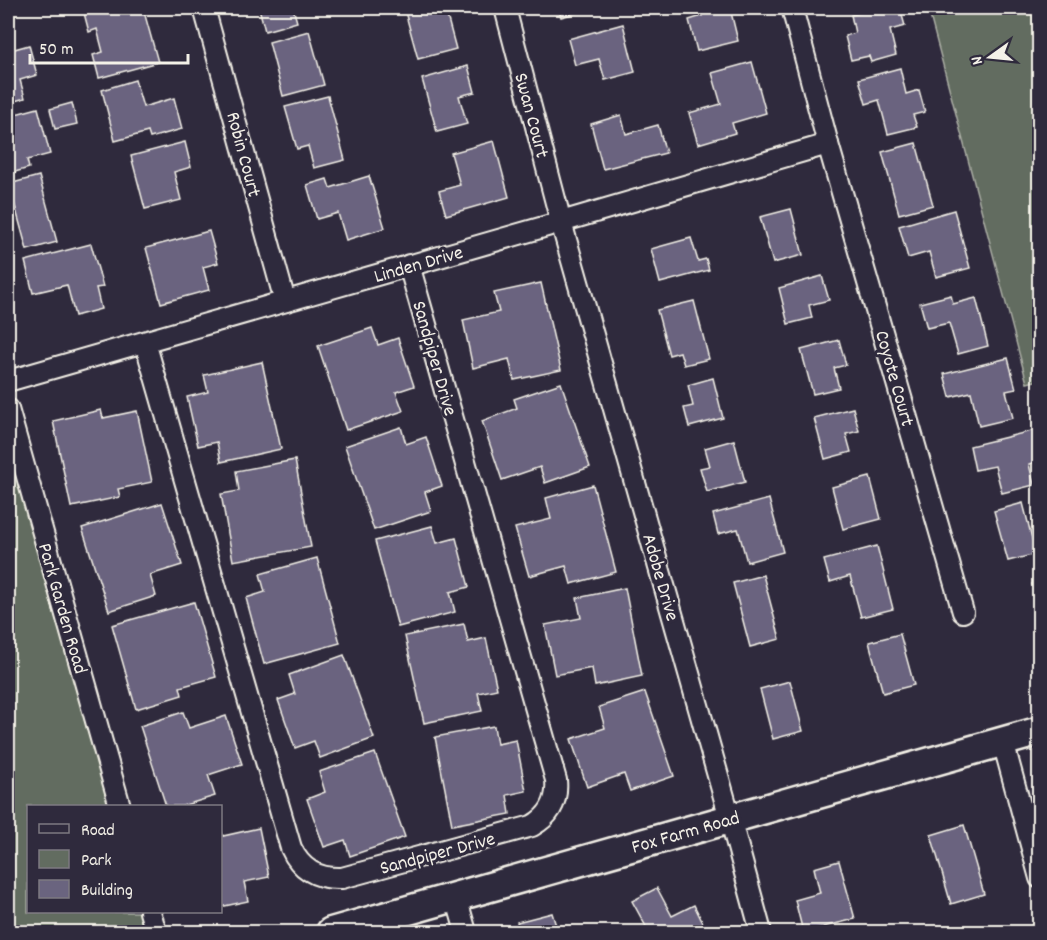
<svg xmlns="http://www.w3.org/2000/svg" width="1047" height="940" font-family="Dekko,sans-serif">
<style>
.green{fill:#626c60;stroke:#abaea4;stroke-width:1.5}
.building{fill:#6a647f;stroke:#f4f1e8;stroke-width:1.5}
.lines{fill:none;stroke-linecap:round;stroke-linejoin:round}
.street-casing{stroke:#f4f1e8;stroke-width:24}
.secondary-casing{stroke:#f4f1e8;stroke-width:33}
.street{stroke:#2f2a3d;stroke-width:20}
.secondary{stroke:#2f2a3d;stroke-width:28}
.labels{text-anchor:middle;stroke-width:6;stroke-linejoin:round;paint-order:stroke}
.street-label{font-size:20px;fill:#f4f1e8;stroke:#2f2a3d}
</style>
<rect width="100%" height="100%" fill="#2f2a3d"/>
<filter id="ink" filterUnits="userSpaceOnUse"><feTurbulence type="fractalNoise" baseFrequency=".0167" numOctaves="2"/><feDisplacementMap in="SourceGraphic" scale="12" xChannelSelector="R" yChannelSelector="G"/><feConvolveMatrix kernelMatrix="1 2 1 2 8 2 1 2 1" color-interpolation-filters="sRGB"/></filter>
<g filter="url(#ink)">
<!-- green -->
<g class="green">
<polygon points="928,8 1039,8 1039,380 1027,383"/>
<polygon points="8,409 120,806 28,806 28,912 150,912 156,932 8,932"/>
</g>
<!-- building -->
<g class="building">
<polygon points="104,8 143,8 158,62 99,78 93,55 103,52 97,29 89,32 84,13"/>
<polygon points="259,8 293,8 297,22 265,31"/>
<polygon points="404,8 453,8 454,10 446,12 456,49 418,59"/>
<polygon points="558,8 593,8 561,17"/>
<polygon points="700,8 730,8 738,41 697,51 689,20 702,16"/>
<polygon points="881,8 900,8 905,26 890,30 896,55 871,62 869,56 851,60 845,36 855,33 851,15"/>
<polygon points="623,24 635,72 605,80 599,59 575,65 568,39"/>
<polygon points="309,31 324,85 283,96 269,42"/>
<polygon points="8,39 11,50 29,45 37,75 20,80 25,98 8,103"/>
<polygon points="752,62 766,113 732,123 735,133 698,144 689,113 721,104 712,73"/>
<polygon points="468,66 475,92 459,96 467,124 437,132 422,79"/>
<polygon points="900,68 906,94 919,90 925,112 913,115 917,127 888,134 879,100 866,104 859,79"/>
<polygon points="135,80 143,107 174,98 182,129 150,138 148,132 115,141 102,90"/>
<polygon points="328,96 345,160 314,168 308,146 297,149 285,107"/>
<polygon points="72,103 77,124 55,129 50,109"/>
<polygon points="38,108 50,154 27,160 29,168 8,174 8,147 11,146 8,133 8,116"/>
<polygon points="621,115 626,134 658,125 666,153 603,169 591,124"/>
<polygon points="494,141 509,197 446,215 439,191 460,185 451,153"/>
<polygon points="185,142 191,167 174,172 181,200 145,209 131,156"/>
<polygon points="916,143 933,205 899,214 882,152"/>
<polygon points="39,176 57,242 27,250 9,184"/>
<polygon points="369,176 385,228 346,240 338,213 317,219 307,185 327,179 330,188"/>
<polygon points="791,209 803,255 773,263 760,217"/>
<polygon points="954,210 970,268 936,277 929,252 908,258 899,226"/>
<polygon points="209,231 218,263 203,267 209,290 161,303 146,248"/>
<polygon points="691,238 698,261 706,259 709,270 660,283 651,249"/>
<polygon points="91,244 103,287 96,288 101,309 75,316 67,285 33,293 25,261"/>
<polygon points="822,276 829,300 809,305 812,318 788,324 779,288"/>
<polygon points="541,283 561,370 514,380 509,359 473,368 463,320 499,312 494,293"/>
<polygon points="951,295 953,304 976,298 988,346 958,354 949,323 927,328 920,303"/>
<polygon points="694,301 709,359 684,365 680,352 669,355 657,310"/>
<polygon points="372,328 378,345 398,338 414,386 396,392 403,411 346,430 318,346"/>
<polygon points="839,340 846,365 834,368 839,388 813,394 801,350"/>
<polygon points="1008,358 1016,389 1006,391 1013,418 979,426 971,392 950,397 944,374"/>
<polygon points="262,362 281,449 221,462 217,442 198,446 187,397 208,392 204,375"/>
<polygon points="713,378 723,418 689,427 684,408 693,406 688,385"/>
<polygon points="561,383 590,467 545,483 540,467 502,480 482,421 517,408 514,399"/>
<polygon points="853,408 859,431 846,434 851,452 825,459 814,418"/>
<polygon points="101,410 103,418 137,411 152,482 118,489 120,497 71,507 53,421"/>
<polygon points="401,427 406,444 426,437 442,486 425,492 431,511 374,530 345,446"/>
<polygon points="1040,429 1040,461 1029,464 1034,485 1002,493 995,466 975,470 970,446"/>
<polygon points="734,440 745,482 707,492 700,468 710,466 705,448"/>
<polygon points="295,460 311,547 233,561 221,494 239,491 236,471"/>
<polygon points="870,477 881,519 843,529 832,487"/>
<polygon points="593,485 616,572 571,584 566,566 529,576 515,528 551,519 546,498"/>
<polygon points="769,499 783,552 747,562 738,529 718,534 713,514"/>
<polygon points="162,503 182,565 150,575 156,596 109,611 82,528"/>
<polygon points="1023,503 1036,554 1008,561 994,511"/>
<polygon points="432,526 437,543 456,538 469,587 450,592 455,612 398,627 375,541"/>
<polygon points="877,546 893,609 861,617 850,576 830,582 824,560"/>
<polygon points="317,558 340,643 264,664 246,598 265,592 260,574"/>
<polygon points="763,575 780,639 750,647 733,583"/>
<polygon points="1040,582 1040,612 1032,584"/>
<polygon points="625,588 642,676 595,686 592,668 555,675 545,625 581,618 577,598"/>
<polygon points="194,602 216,677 180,687 182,695 136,709 112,625"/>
<polygon points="464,624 468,642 486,638 497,689 478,693 482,711 424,723 405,636"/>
<polygon points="900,634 914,685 883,693 869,642"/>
<polygon points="344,655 374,738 320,758 314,741 295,748 278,700 295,694 289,675"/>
<polygon points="790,681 803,731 773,739 760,689"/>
<polygon points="645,692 674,776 630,791 624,774 587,787 571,739 605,728 599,707"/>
<polygon points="183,712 189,728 226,716 242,764 208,775 215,796 182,806 166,806 140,726"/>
<polygon points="494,726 497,744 516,740 526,791 507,795 510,814 452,825 435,737"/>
<polygon points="375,753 405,837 350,856 345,840 324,847 307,799 325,792 319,772"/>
<polygon points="964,825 984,894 951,904 931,835"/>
<polygon points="220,826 223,836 259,828 269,877 244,882 248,901 220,907"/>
<polygon points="839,861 855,919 803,932 795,900 820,893 814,868"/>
<polygon points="657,888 672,916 694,905 706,929 699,932 649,932 632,901"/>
<polygon points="552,913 558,932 520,932 517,922"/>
</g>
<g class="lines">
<!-- street casing -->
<g class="street-casing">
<g id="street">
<polyline points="204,8 285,301"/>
<polyline points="505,8 561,222 730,818 761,932"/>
<polyline points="792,8 828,144 963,612"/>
<path d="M145,342L291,848C301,870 318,879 342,878L532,826C550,816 558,801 556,780L409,265"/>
<polyline points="8,381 561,222 828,144"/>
<polyline points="8,409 120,806"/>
<polyline points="1003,742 1040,878"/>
<polyline points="456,897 466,932"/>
<polyline points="150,912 156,932"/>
</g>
</g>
<!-- secondary casing -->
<g class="secondary-casing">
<polyline id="secondary" points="331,932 1040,731"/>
</g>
<!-- street -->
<use href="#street" class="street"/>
<!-- secondary -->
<use href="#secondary" class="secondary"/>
</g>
</g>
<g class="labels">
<!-- street labels -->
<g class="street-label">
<text transform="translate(533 115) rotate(75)" y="7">Swan Court</text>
<text transform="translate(245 154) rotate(75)" y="7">Robin Court</text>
<text transform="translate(418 263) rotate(-16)" y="7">Linden Drive</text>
<text transform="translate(436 358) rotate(74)" y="7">Sandpiper Drive</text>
<text transform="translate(896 378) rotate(74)" y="7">Coyote Court</text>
<text transform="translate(662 577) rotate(74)" y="7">Adobe Drive</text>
<text transform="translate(64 608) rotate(74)" y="7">Park Garden Road</text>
<text transform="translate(685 831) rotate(-16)" y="7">Fox Farm Road</text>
<text transform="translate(437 852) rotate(-15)" y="7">Sandpiper Drive</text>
</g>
</g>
<!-- margin -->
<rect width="1047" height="940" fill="none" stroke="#2f2a3d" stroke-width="30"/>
<rect x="15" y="15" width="1017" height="910" fill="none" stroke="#f4f1e8" stroke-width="2" filter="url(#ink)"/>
<!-- legend -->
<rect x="27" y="805" width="195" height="108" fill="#2f2a3d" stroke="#7e7a81" stroke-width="1.5"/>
<rect x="39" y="824" width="30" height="9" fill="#2f2a3d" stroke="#7e7a81" stroke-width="1.5"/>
<text x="81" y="835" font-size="18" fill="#f4f1e8">Road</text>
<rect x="39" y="850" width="30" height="18" fill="#626c60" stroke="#7e7a81" stroke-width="1.5"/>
<text x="81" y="865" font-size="18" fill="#f4f1e8">Park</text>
<rect x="39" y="880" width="30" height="18" fill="#6a647f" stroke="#7e7a81" stroke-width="1.5"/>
<text x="81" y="895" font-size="18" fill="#f4f1e8">Building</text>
<!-- north arrow -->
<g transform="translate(990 57) rotate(255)" stroke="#2f2a3d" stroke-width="4.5" paint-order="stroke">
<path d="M0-4.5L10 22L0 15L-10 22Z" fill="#f4f1e8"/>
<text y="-9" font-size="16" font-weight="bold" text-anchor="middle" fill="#f4f1e8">N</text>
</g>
<!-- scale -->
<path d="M30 54v9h158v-9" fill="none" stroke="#f4f1e8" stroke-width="3"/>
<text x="39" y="54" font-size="18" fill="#f4f1e8" stroke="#2f2a3d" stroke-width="4.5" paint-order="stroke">50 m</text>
</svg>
